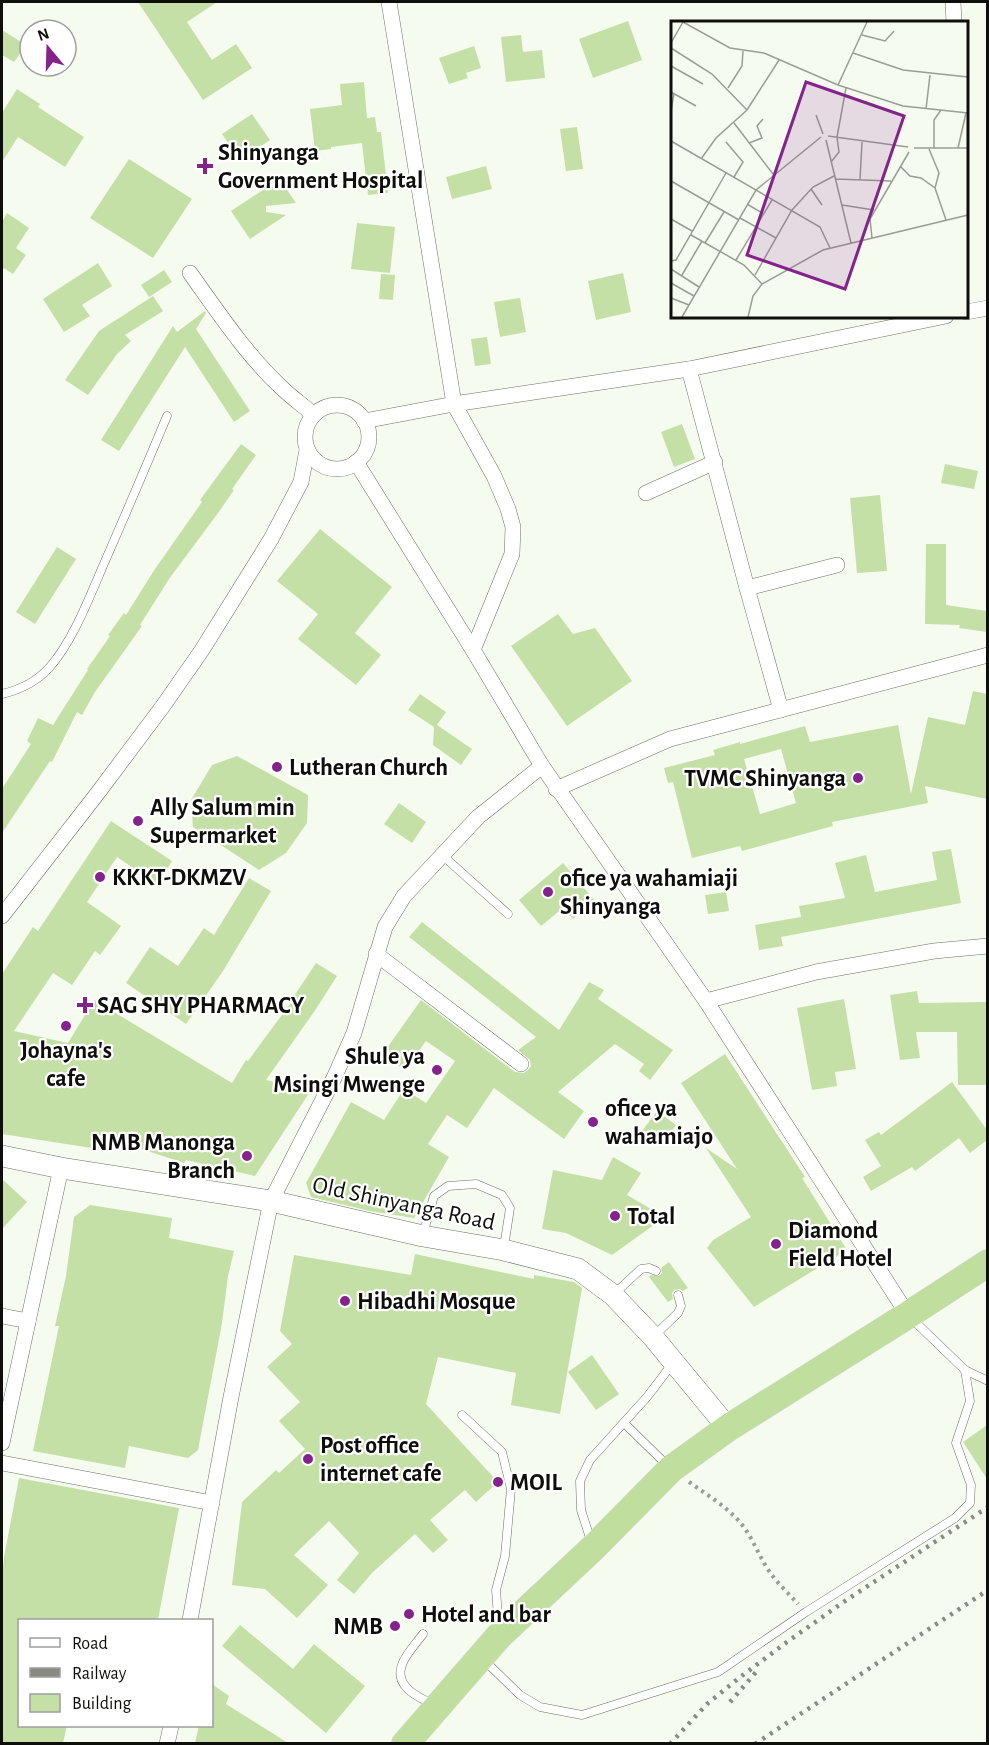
<svg xmlns="http://www.w3.org/2000/svg" width="989" height="1745" font-family="'Alegreya Sans',sans-serif">
<style>
.building{fill:#c5e0a6;fill-rule:evenodd}
.lines{fill:none;stroke-linecap:round;stroke-linejoin:round}
.lane-casing{stroke:#6c7167;stroke-width:9}
.street-casing{stroke:#6c7167;stroke-width:16}
.secondary-casing{stroke:#6c7167;stroke-width:22}
.highway-casing{stroke:#d8d9d8;stroke-width:28}
.path{stroke:#999d95;stroke-width:4;stroke-dasharray:3 4.5;stroke-linecap:butt}
.lane{stroke:#fff;stroke-width:8}
.street{stroke:#fff;stroke-width:15}
.secondary{stroke:#fff;stroke-width:21}
.highway{stroke:#c0de9e;stroke-width:27}
.rail{stroke:#888b84;stroke-width:4.5;stroke-dasharray:3 6;stroke-linecap:butt}
.poi-dot{fill:#85238c;stroke:#fff;stroke-width:2}
.labels{text-anchor:middle;stroke-width:4.5;stroke-linejoin:round;paint-order:stroke}
.poi-label{font-size:24px;font-weight:bold;fill:#0e0f0c;stroke:#fff;text-anchor:start}
.street-label{font-size:24px;fill:#0e0f0c;stroke:#fff}
.inset-road{fill:none;stroke:#999d95;stroke-width:1.5}
.view{fill:#85238c;fill-opacity:0.15;stroke:#85238c;stroke-width:3}
.inset-edge{fill:none;stroke:#0e0f0c;stroke-width:3}
</style>
<rect width="100%" height="100%" fill="#f6fbf0"/>
<!-- building -->
<g class="building">
<polygon points="138,2 217,2 187,22 212,60 236,44 252,68 203,100"/>
<polygon points="628,21 642,60 593,78 579,39"/>
<polygon points="2,30 26,45 14,62 2,55"/>
<polygon points="521,35 523,52 542,50 545,78 506,82 501,37"/>
<polygon points="474,46 481,68 466,73 468,78 449,84 439,58"/>
<polygon points="364,82 367,118 375,117 377,132 381,132 388,193 368,195 362,143 331,147 331,149 315,151 310,109 342,105 340,84"/>
<polygon points="17,89 40,104 38,107 84,137 65,167 18,137 2,162 2,113"/>
<polygon points="252,114 270,140 240,160 222,134"/>
<polygon points="577,127 583,169 566,171 560,129"/>
<polygon points="129,159 192,199 153,258 90,218"/>
<polygon points="486,166 492,189 452,199 446,177"/>
<polygon points="281,181 296,203 266,206 266,212 286,215 250,239 231,211 266,188 266,191"/>
<polygon points="7,213 29,228 16,248 26,255 13,274 4,268 2,271 2,222"/>
<polygon points="357,223 395,227 390,273 351,269"/>
<polygon points="98,263 112,286 82,305 90,316 64,332 43,299"/>
<polygon points="164,270 172,282 149,297 141,285"/>
<polygon points="623,273 631,312 596,320 588,281"/>
<polygon points="381,274 395,275 393,300 379,299"/>
<polygon points="153,296 163,311 125,335 131,341 117,354 88,395 65,380 99,331"/>
<polygon points="520,298 526,332 500,337 494,302"/>
<polygon points="205,311 206,313 196,329 250,411 234,422 185,347 119,451 101,440 173,326 177,332"/>
<polygon points="487,337 491,364 475,366 471,339"/>
<polygon points="682,424 695,459 674,467 661,432"/>
<polygon points="241,444 256,455 232,489 234,490 218,513 169,579 140,625 142,626 95,692 82,715 77,712 52,762 50,761 2,833 2,789 31,744 27,741 38,718 53,725 88,670 87,669 110,636 108,635 124,613 126,615 155,569 202,502 200,500"/>
<polygon points="945,464 978,471 974,489 941,483"/>
<polygon points="880,495 887,571 857,573 850,498"/>
<polygon points="320,529 392,587 355,633 381,655 356,685 298,639 318,614 277,581"/>
<polygon points="926,544 946,544 946,605 987,611 987,632 959,628 960,625 925,624"/>
<polygon points="57,547 76,559 35,624 16,612"/>
<polygon points="558,614 573,634 595,628 632,681 567,726 511,646"/>
<path d="M973,691L987,694V799L925,786L928,803L832,822L833,826L742,851L740,846L692,858L673,782L668,783L664,768L715,755L713,750L740,742V744L805,726L810,742L898,725L911,794L928,717L965,725ZM781,749L796,803L760,814L744,759Z"/>
<polygon points="420,694 446,712 437,725 472,749 461,765 433,745 434,727 408,710"/>
<polygon points="237,756 308,795 307,823 286,853 259,870 193,827 191,800 212,765"/>
<polygon points="399,803 426,822 412,843 384,824"/>
<polygon points="111,821 172,861 157,884 117,857 87,902 121,926 100,955 95,951 72,985 53,973 14,1031 68,1043 94,1000 232,1083 246,1060 248,1061 295,997 294,996 316,963 337,976 316,1009 266,1080 311,1090 255,1176 186,1160 184,1163 111,1139 104,1150 2,1134 2,974 33,927 38,931"/>
<polygon points="951,849 961,903 781,937 783,946 759,950 755,925 801,917 799,906 845,898 835,863 866,855 875,892 937,880 932,852"/>
<polygon points="563,863 595,901 573,919 563,908 541,926 519,900"/>
<polygon points="249,878 271,891 223,971 186,1024 126,983 150,947 178,966 204,928 214,935"/>
<polygon points="726,892 729,911 708,914 705,895"/>
<polygon points="422,922 559,1030 589,982 604,990 598,999 673,1050 650,1080 639,1071 644,1064 615,1044 558,1092 584,1111 564,1139 494,1088 467,1128 447,1115 428,1144 449,1157 414,1218 370,1211 311,1197 306,1183 351,1102 384,1120 404,1089 426,1103 455,1061 426,1041 405,1070 382,1055 421,1000 515,1072 524,1073 528,1070 531,1066 530,1060 518,1050 536,1037 409,937"/>
<polygon points="917,991 919,1003 986,1002 987,1085 958,1085 957,1032 916,1032 920,1058 900,1060 890,995"/>
<polygon points="844,999 856,1069 835,1072 837,1086 812,1090 797,1008"/>
<polygon points="725,1054 805,1177 802,1178 847,1250 754,1307 707,1248 713,1240 751,1217 706,1148 737,1169 681,1083"/>
<polygon points="952,1082 987,1130 987,1140 970,1153 959,1138 915,1171 912,1167 871,1191 863,1177 881,1166 865,1140 879,1132 881,1135"/>
<polygon points="657,1111 676,1125 661,1145 642,1131"/>
<polygon points="613,1157 641,1173 627,1195 665,1217 612,1255 566,1233 542,1229 553,1170 602,1180"/>
<polygon points="2,1179 27,1202 2,1229"/>
<polygon points="90,1205 172,1218 169,1238 234,1251 228,1276 222,1323 198,1450 188,1458 129,1446 125,1468 33,1451 59,1326 55,1326 66,1276 74,1217"/>
<polygon points="415,1254 534,1279 534,1275 574,1282 582,1288 560,1414 511,1405 516,1373 438,1357 426,1404 498,1482 476,1502 465,1490 430,1520 448,1540 433,1553 415,1534 372,1573 354,1594 337,1580 359,1553 329,1521 294,1555 328,1585 297,1618 265,1589 232,1585 242,1502 276,1470 279,1473 305,1449 279,1421 300,1402 267,1367 292,1344 280,1331 294,1255 411,1275"/>
<polygon points="669,1262 688,1288 683,1291 679,1289 674,1290 672,1294 673,1299 668,1302 649,1277 651,1275 659,1276 662,1273 661,1268"/>
<polygon points="592,1355 619,1394 596,1410 568,1372"/>
<polygon points="987,1425 987,1479 963,1442"/>
<polygon points="19,1478 179,1508 158,1620 20,1620 20,1725 67,1725 63,1743 2,1743 2,1579 4,1557"/>
<polygon points="240,1625 293,1669 314,1644 365,1686 326,1733 222,1646"/>
<polygon points="212,1684 229,1696 226,1704 288,1743 195,1743 199,1725 212,1725"/>
</g>
<g class="lines">
<!-- lane casing -->
<g class="lane-casing">
<g id="lane">
<path d="M2,694C19,690 37,681 49,668C74,640 91,593 106,559C127,511 147,464 167,416"/>
<polyline points="442,855 508,914"/>
<polyline points="423,1234 434,1196 448,1186 476,1184 502,1195 510,1208 504,1247"/>
<polyline points="614,1294 641,1269 649,1268 656,1271"/>
<polyline points="911,1318 965,1370 988,1381"/>
<polyline points="654,1336 678,1313 681,1306 678,1295"/>
<polyline points="462,1415 502,1452 511,1489 505,1556 496,1590 499,1629"/>
<polyline points="624,1423 668,1466"/>
<polyline points="591,1541 581,1510 580,1481 590,1460 647,1397 673,1363"/>
<path d="M423,1634C412,1649 390,1669 406,1687C412,1695 425,1700 434,1705"/>
<polyline points="484,1660 520,1695 540,1707 582,1715 718,1672 806,1612 955,1518 970,1503 971,1485 956,1443 970,1401 965,1370"/>
</g>
</g>
<!-- street casing -->
<g class="street-casing">
<g id="street">
<polyline points="389,2 454,404 494,476 508,509 513,527 512,554 473,650"/>
<polyline points="953,2 954,22"/>
<path d="M190,273C218,312 247,356 282,388C292,398 304,406 314,415"/>
<polyline points="966,312 988,308"/>
<polyline points="689,369 747,588 781,710"/>
<circle cx="337" cy="437" r="32"/>
<polyline points="364,421 454,404 689,369 946,316"/>
<polyline points="356,462 473,650 542,766 706,1001 908,1315"/>
<polyline points="646,493 715,462"/>
<polyline points="747,588 837,565"/>
<polyline points="556,789 670,739 988,655"/>
<polyline points="2,916 97,794 163,706 202,650 271,539 301,482 307,450"/>
<polyline points="376,954 521,1064"/>
<polyline points="706,1001 816,972 934,951 988,946"/>
<polyline points="2,1316 28,1321"/>
<polyline points="2,1443 61,1168"/>
<polyline points="2,1463 212,1503"/>
<polyline points="190,1620 231,1397 271,1201 334,1078 354,1033 385,927 404,896 478,817 542,766"/>
<polyline points="167,1744 171,1726"/>
</g>
</g>
<!-- secondary casing -->
<g class="secondary-casing">
<polyline id="secondary" points="2,1156 61,1168 271,1201 423,1236 504,1250 578,1269 613,1295 653,1337 728,1428"/>
</g>
<!-- highway casing -->
<g class="highway-casing">
<polyline id="highway" points="405,1744 499,1636 593,1548 671,1469 728,1428 908,1315 988,1263"/>
</g>
<!-- path -->
<path class="path" d="M689,1482C706,1494 724,1505 738,1520C751,1534 757,1552 767,1568C776,1582 788,1593 798,1604"/>
<!-- lane -->
<use href="#lane" class="lane"/>
<!-- street -->
<use href="#street" class="street"/>
<!-- secondary -->
<use href="#secondary" class="secondary"/>
<!-- highway -->
<use href="#highway" class="highway"/>
<!-- rail -->
<g class="rail">
<polyline points="730,1702 757,1671"/>
<polyline points="670,1744 707,1704 739,1678 787,1642 845,1601 988,1507"/>
<polyline points="755,1744 988,1590"/>
</g>
</g>
<!-- markers -->
<g class="poi-dot">
<path d="M202 157h6v6h6v6h-6v6h-6v-6h-6v-6h6z"/>
<circle cx="277" cy="767" r="6"/>
<circle cx="858" cy="778" r="6"/>
<circle cx="138" cy="821" r="6"/>
<circle cx="100" cy="877" r="6"/>
<circle cx="548" cy="892" r="6"/>
<path d="M82 996h6v6h6v6h-6v6h-6v-6h-6v-6h6z"/>
<circle cx="66" cy="1026" r="6"/>
<circle cx="437" cy="1070" r="6"/>
<circle cx="593" cy="1122" r="6"/>
<circle cx="247" cy="1156" r="6"/>
<circle cx="615" cy="1216" r="6"/>
<circle cx="776" cy="1244" r="6"/>
<circle cx="345" cy="1301" r="6"/>
<circle cx="308" cy="1459" r="6"/>
<circle cx="498" cy="1482" r="6"/>
<circle cx="409" cy="1614" r="6"/>
<circle cx="395" cy="1626" r="6"/>
</g>
<g class="labels">
<!-- poi labels -->
<g class="poi-label">
<text x="218" y="160">Shinyanga<tspan x="218" dy="28">Government Hospital</tspan></text>
<text x="289" y="775">Lutheran Church</text>
<text x="846" y="786" text-anchor="end">TVMC Shinyanga</text>
<text x="150" y="815">Ally Salum min<tspan x="150" dy="28">Supermarket</tspan></text>
<text x="112" y="885">KKKT-DKMZV</text>
<text x="560" y="886">ofice ya wahamiaji<tspan x="560" dy="28">Shinyanga</tspan></text>
<text x="97" y="1013">SAG SHY PHARMACY</text>
<text x="66" y="1058" text-anchor="middle">Johayna's<tspan x="66" dy="28">cafe</tspan></text>
<text x="425" y="1064" text-anchor="end">Shule ya<tspan x="425" dy="28">Msingi Mwenge</tspan></text>
<text x="605" y="1116">ofice ya<tspan x="605" dy="28">wahamiajo</tspan></text>
<text x="235" y="1150" text-anchor="end">NMB Manonga<tspan x="235" dy="28">Branch</tspan></text>
<text x="627" y="1224">Total</text>
<text x="788" y="1238">Diamond<tspan x="788" dy="28">Field Hotel</tspan></text>
<text x="357" y="1309">Hibadhi Mosque</text>
<text x="320" y="1453">Post office<tspan x="320" dy="28">internet cafe</tspan></text>
<text x="510" y="1490">MOIL</text>
<text x="421" y="1622">Hotel and bar</text>
<text x="383" y="1634" text-anchor="end">NMB</text>
</g>
<!-- street labels -->
<g class="street-label">
<text transform="translate(404 1203) rotate(12)" y="8">Old Shinyanga Road</text>
</g>
</g>
<!-- overview -->
<g transform="translate(671 21)">
<rect width="297" height="297" fill="#f6fbf0"/>
<path class="inset-road" d="M191,14L214,20L223,10M0,22L12,1L59,27L93,32L167,64L232,85L297,92M0,27L41,53L76,89M182,32L232,49L297,56M0,45L32,63M167,64L196,1M57,67L71,45L72,30M0,71L25,85M255,88L259,54M0,91L3,72M145,94L152,113M63,102L102,153M157,115L237,126M155,119L180,222M0,120L149,206L159,227M55,121L72,141L63,156M78,122L91,117L86,105L92,98M243,127H297M263,127V99L270,89M287,127L295,92M258,128L268,152L264,167M30,138L45,117L76,89L108,39M160,141L168,131L166,116L175,67M229,145L239,155L250,157L264,167L275,199M164,158L220,160M189,158L191,121M0,160L68,199M140,168L151,184M76,183L93,193M171,184L203,189M69,197L105,217M0,198L21,210M20,214L73,244L91,263M201,217L199,198L238,131M34,222L53,191M65,239L101,179M0,240L5,239L55,152M0,248L28,266M11,254L31,220M84,254L121,189L142,166L163,155M0,262L23,275M0,277L18,284M11,296L85,169L150,116M77,296L82,275L91,263L152,229L297,194"/>
<path class="view" d="M135,61L233,95L174,268L76,234Z"/>
<rect width="297" height="297" class="inset-edge"/>
</g>
<!-- border -->
<rect width="989" height="1745" fill="none" stroke="#0e0f0c" stroke-width="6"/>
<!-- legend -->
<rect x="18" y="1619" width="195" height="108" fill="#ffffff" stroke="#9f9f9e" stroke-width="1.5"/>
<rect x="30" y="1638" width="30" height="9" fill="#ffffff" stroke="#9f9f9e" stroke-width="1.5"/>
<text x="72" y="1649" font-size="18" fill="#0e0f0c">Road</text>
<rect x="30" y="1668" width="30" height="9" fill="#888b84" stroke="#9f9f9e" stroke-width="1.5"/>
<text x="72" y="1679" font-size="18" fill="#0e0f0c">Railway</text>
<rect x="30" y="1694" width="30" height="18" fill="#c5e0a6" stroke="#9f9f9e" stroke-width="1.5"/>
<text x="72" y="1709" font-size="18" fill="#0e0f0c">Building</text>
<!-- north arrow -->
<g transform="translate(48 48) rotate(341)"><circle r="28" fill="#ffffff" stroke="#9f9f9e" stroke-width="1.5"/>
<path d="M0-4.5L10 22L0 15L-10 22Z" fill="#85238c"/>
<text y="-9" font-size="16" font-weight="bold" text-anchor="middle" fill="#0e0f0c">N</text>
</g>
</svg>
